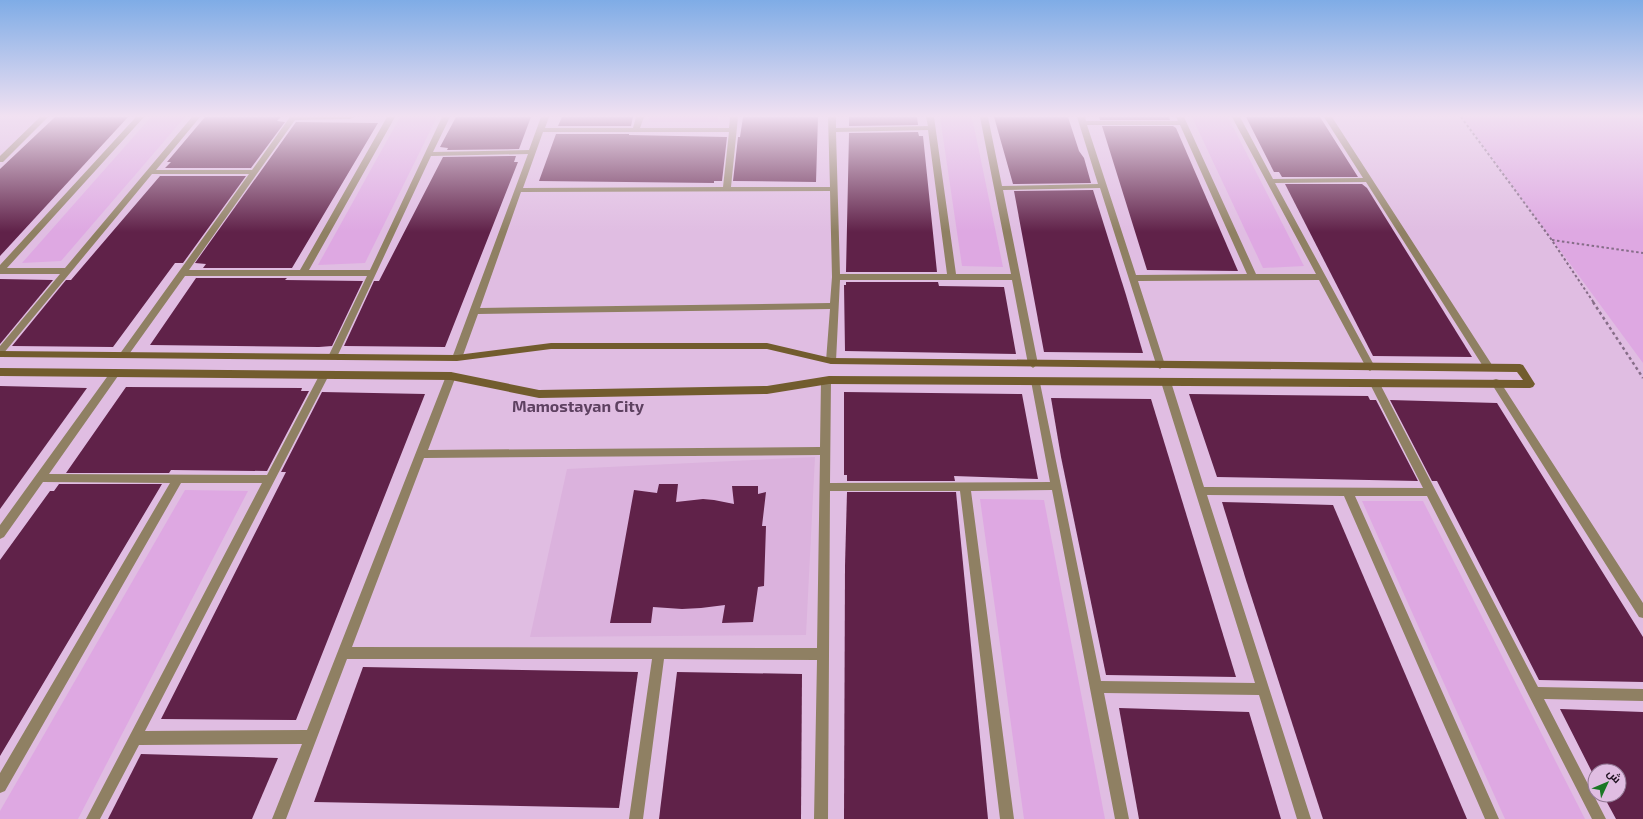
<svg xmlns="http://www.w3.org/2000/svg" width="1643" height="819" font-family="'Exo 2',Cairo,sans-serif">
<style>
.built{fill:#dbb2dd}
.green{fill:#dea8e2}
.building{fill:#602249}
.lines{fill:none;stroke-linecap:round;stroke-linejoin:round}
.path-far1{stroke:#866d88;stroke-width:2;stroke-dasharray:2.5 2.5;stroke-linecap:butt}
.path{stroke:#866d88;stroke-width:2.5;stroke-dasharray:3 3;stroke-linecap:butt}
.street{fill:#8f8063;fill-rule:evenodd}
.secondary{fill:#725c2e;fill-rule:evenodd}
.labels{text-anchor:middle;stroke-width:4;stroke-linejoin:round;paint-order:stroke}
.quarter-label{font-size:16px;font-weight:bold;fill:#5e4161;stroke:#e0bde2}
</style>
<rect width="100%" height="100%" fill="#e0bde2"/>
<!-- built -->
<polygon class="built" points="815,457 806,635 530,637 567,469"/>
<!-- green -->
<g class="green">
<polygon points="151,117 185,117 61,261 22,263"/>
<polygon points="400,117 437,117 365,263 318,265"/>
<polygon points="650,117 719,117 718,122 649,122"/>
<polygon points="940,117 972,117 1003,267 962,266"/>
<polygon points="1192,117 1228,117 1304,266 1263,268"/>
<polygon points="1462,117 1643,117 1643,363"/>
<polygon points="185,490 248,491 78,819 0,819 0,811"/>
<polygon points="980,499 1044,500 1105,819 1024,819"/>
<polygon points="1362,501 1423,501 1585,819 1505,819"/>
</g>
<!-- building -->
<g class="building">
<polygon points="55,117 128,117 0,256 0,169"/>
<polygon points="205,117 281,117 277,121 285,122 251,168 165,168 171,162 167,162"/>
<polygon points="456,117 531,117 519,149 447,150 448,148 440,147"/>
<polygon points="562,117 633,117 631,126 558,126"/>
<polygon points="743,117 818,117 816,182 733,181 738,137 740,137"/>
<polygon points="849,117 917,117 918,125 849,126"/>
<polygon points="994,117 1068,117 1079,151 1084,158 1091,183 1013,184"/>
<polygon points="1099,117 1169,117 1170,120 1100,120"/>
<polygon points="1246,117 1320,117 1358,177 1282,177 1279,172 1274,172"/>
<polygon points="296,122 378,123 292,268 203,268 206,264 195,263"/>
<polygon points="1102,126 1173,126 1176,128 1238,271 1147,270"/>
<polygon points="918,132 919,136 923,136 937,272 846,272 849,133"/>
<polygon points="556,134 629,134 629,135 727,137 722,181 714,181 714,183 539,181"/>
<polygon points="516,156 514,162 518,162 445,347 344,346 374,281 379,281 443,157"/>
<polygon points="160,176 246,176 183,263 175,263 113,347 12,346 66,280 71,280"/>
<polygon points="1285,184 1362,184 1367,188 1472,357 1373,356"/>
<polygon points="1093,190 1126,295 1143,353 1044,352 1014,191"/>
<polygon points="196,278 287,278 285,280 363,281 332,346 319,347 150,345"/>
<polygon points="0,279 53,280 0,344"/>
<polygon points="846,282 938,282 939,286 1004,287 1016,354 845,351 844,285 846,285"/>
<polygon points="0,386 87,388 0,509"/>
<polygon points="126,387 302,388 301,391 309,391 267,471 171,470 169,473 66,473"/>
<polygon points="322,392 425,394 296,720 161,719 286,472 281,472"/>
<polygon points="844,392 1022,394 1038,479 954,476 955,481 847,481 847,475 844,475"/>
<polygon points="1189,394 1368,396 1370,400 1376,400 1418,481 1217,477"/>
<polygon points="1051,398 1151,399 1236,677 1106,675 1061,457"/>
<polygon points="1390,400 1497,403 1643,637 1643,682 1539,680 1437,481 1432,481"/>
<polygon points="59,484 162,484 0,756 0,560 50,491 54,491"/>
<polygon points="659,484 678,484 676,502 703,499 714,500 734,504 732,486 758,486 758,494 766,492 762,526 766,526 764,586 758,587 753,622 722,623 725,605 701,608 682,609 653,607 651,623 610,623 634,490 657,493"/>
<polygon points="847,492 956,492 988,819 844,819 845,566"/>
<polygon points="1222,502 1333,505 1467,819 1323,819 1246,580"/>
<polygon points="363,667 638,672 619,808 314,802"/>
<polygon points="677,672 802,674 801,819 659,819"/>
<polygon points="1119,708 1249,712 1281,819 1139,819"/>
<polygon points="1560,709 1643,712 1643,819 1616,819 1603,795 1619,795 1619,771 1595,771 1595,778"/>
<polygon points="141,754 210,756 278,758 252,819 108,819"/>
</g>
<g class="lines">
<!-- path-far1 -->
<g class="path-far1">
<polyline points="1461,117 1551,239 1594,303"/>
<polyline points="1552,240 1643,253"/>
</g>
<!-- path -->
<polyline class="path" points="1593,302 1643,378"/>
<!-- street -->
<g class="street">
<polygon points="40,117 48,117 3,162 0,162 0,156"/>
<path d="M136,117H144L7,268H65L192,117H200L156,170H252L290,117H354L350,119L295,120L189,270H300L387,117H395L309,270H370L442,117H450L433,152L529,150L541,117H549L545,128H633L636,117H644L640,128H729L730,117H738L731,187H830L828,117H836V128L928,126L926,117H934L956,274H1011L980,117H988L1002,186L1098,184L1077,117H1085L1086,121H1178L1176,117H1184L1256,274H1316L1232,117H1240L1273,179L1363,178L1324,117H1332L1494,368L1492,371H1486L1366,182L1275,183L1375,367L1370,371L1367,369L1319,280L1138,281L1165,365L1160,369L1157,367L1100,188L1003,190L1038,364L1033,368L1028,364L1012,280H840L836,361L831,364L826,361L830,309L478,314L462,358L460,360H454L452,358L528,154L431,156L336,359H330L328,357L367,276H185L127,357L124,358L119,355L249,174H152L3,354L0,355V346L60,274H0V265ZM1087,125H1180L1247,274L1136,275ZM928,130L947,274H840L836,132ZM543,132H729L723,187L523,188ZM830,191L832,277L830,303L480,308L521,192Z"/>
<path d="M115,369L118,370L120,373L118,376L49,474L267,475L321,372L324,371L329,375L145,731L307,730L446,376L451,372L456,376L428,450L820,447L821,380L823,377H829L831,380L830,483L1050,482L1031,381L1033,378H1039L1101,681L1255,683L1161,382L1163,379H1169L1171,382L1204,487L1423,488L1370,384L1372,381H1378L1380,384L1538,687L1643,689V701L1544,699L1606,819H1592L1427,496H1355L1499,819H1485L1344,496L1207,495L1311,819H1297L1259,695L1104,693L1129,819H1115L1052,490L971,491L1014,819H1000L960,491H830L828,819H814L817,660L664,659L643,819H629L652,659H347L286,819H272L302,744L139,745L100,819H86L262,483H181L5,791L0,793V773L170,483L43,482L4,537L0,539V525L112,370ZM820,455L817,648L352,647L424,458Z"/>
<polygon points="1496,379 1499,380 1643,603 1643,618 1639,617 1493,386 1491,383 1493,380"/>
</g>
<!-- secondary -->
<polygon class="secondary" points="551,343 767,343 831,358 1520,364 1523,365 1535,384 1533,387 1530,388 829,384 767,394 539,398 451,380 0,376 0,368 451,372 539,390 767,386 829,376 1523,380 1517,372 831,364 767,349 551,349 457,361 0,357 0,351 457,355"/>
</g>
<!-- sky -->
<linearGradient id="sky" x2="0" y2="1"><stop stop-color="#7face6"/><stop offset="0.5" stop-color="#f1e1f2"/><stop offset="1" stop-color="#f1e1f2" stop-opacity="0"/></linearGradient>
<rect width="1643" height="232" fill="url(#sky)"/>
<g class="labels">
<!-- quarter labels -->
<g class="quarter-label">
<text x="578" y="412">Mamostayan City</text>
</g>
</g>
<!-- north arrow -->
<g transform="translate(1607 783) rotate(46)"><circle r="19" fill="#e0bde2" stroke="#927894"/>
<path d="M0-3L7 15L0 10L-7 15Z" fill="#1b7725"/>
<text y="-6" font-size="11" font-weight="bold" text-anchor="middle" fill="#1d101e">ش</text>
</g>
</svg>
